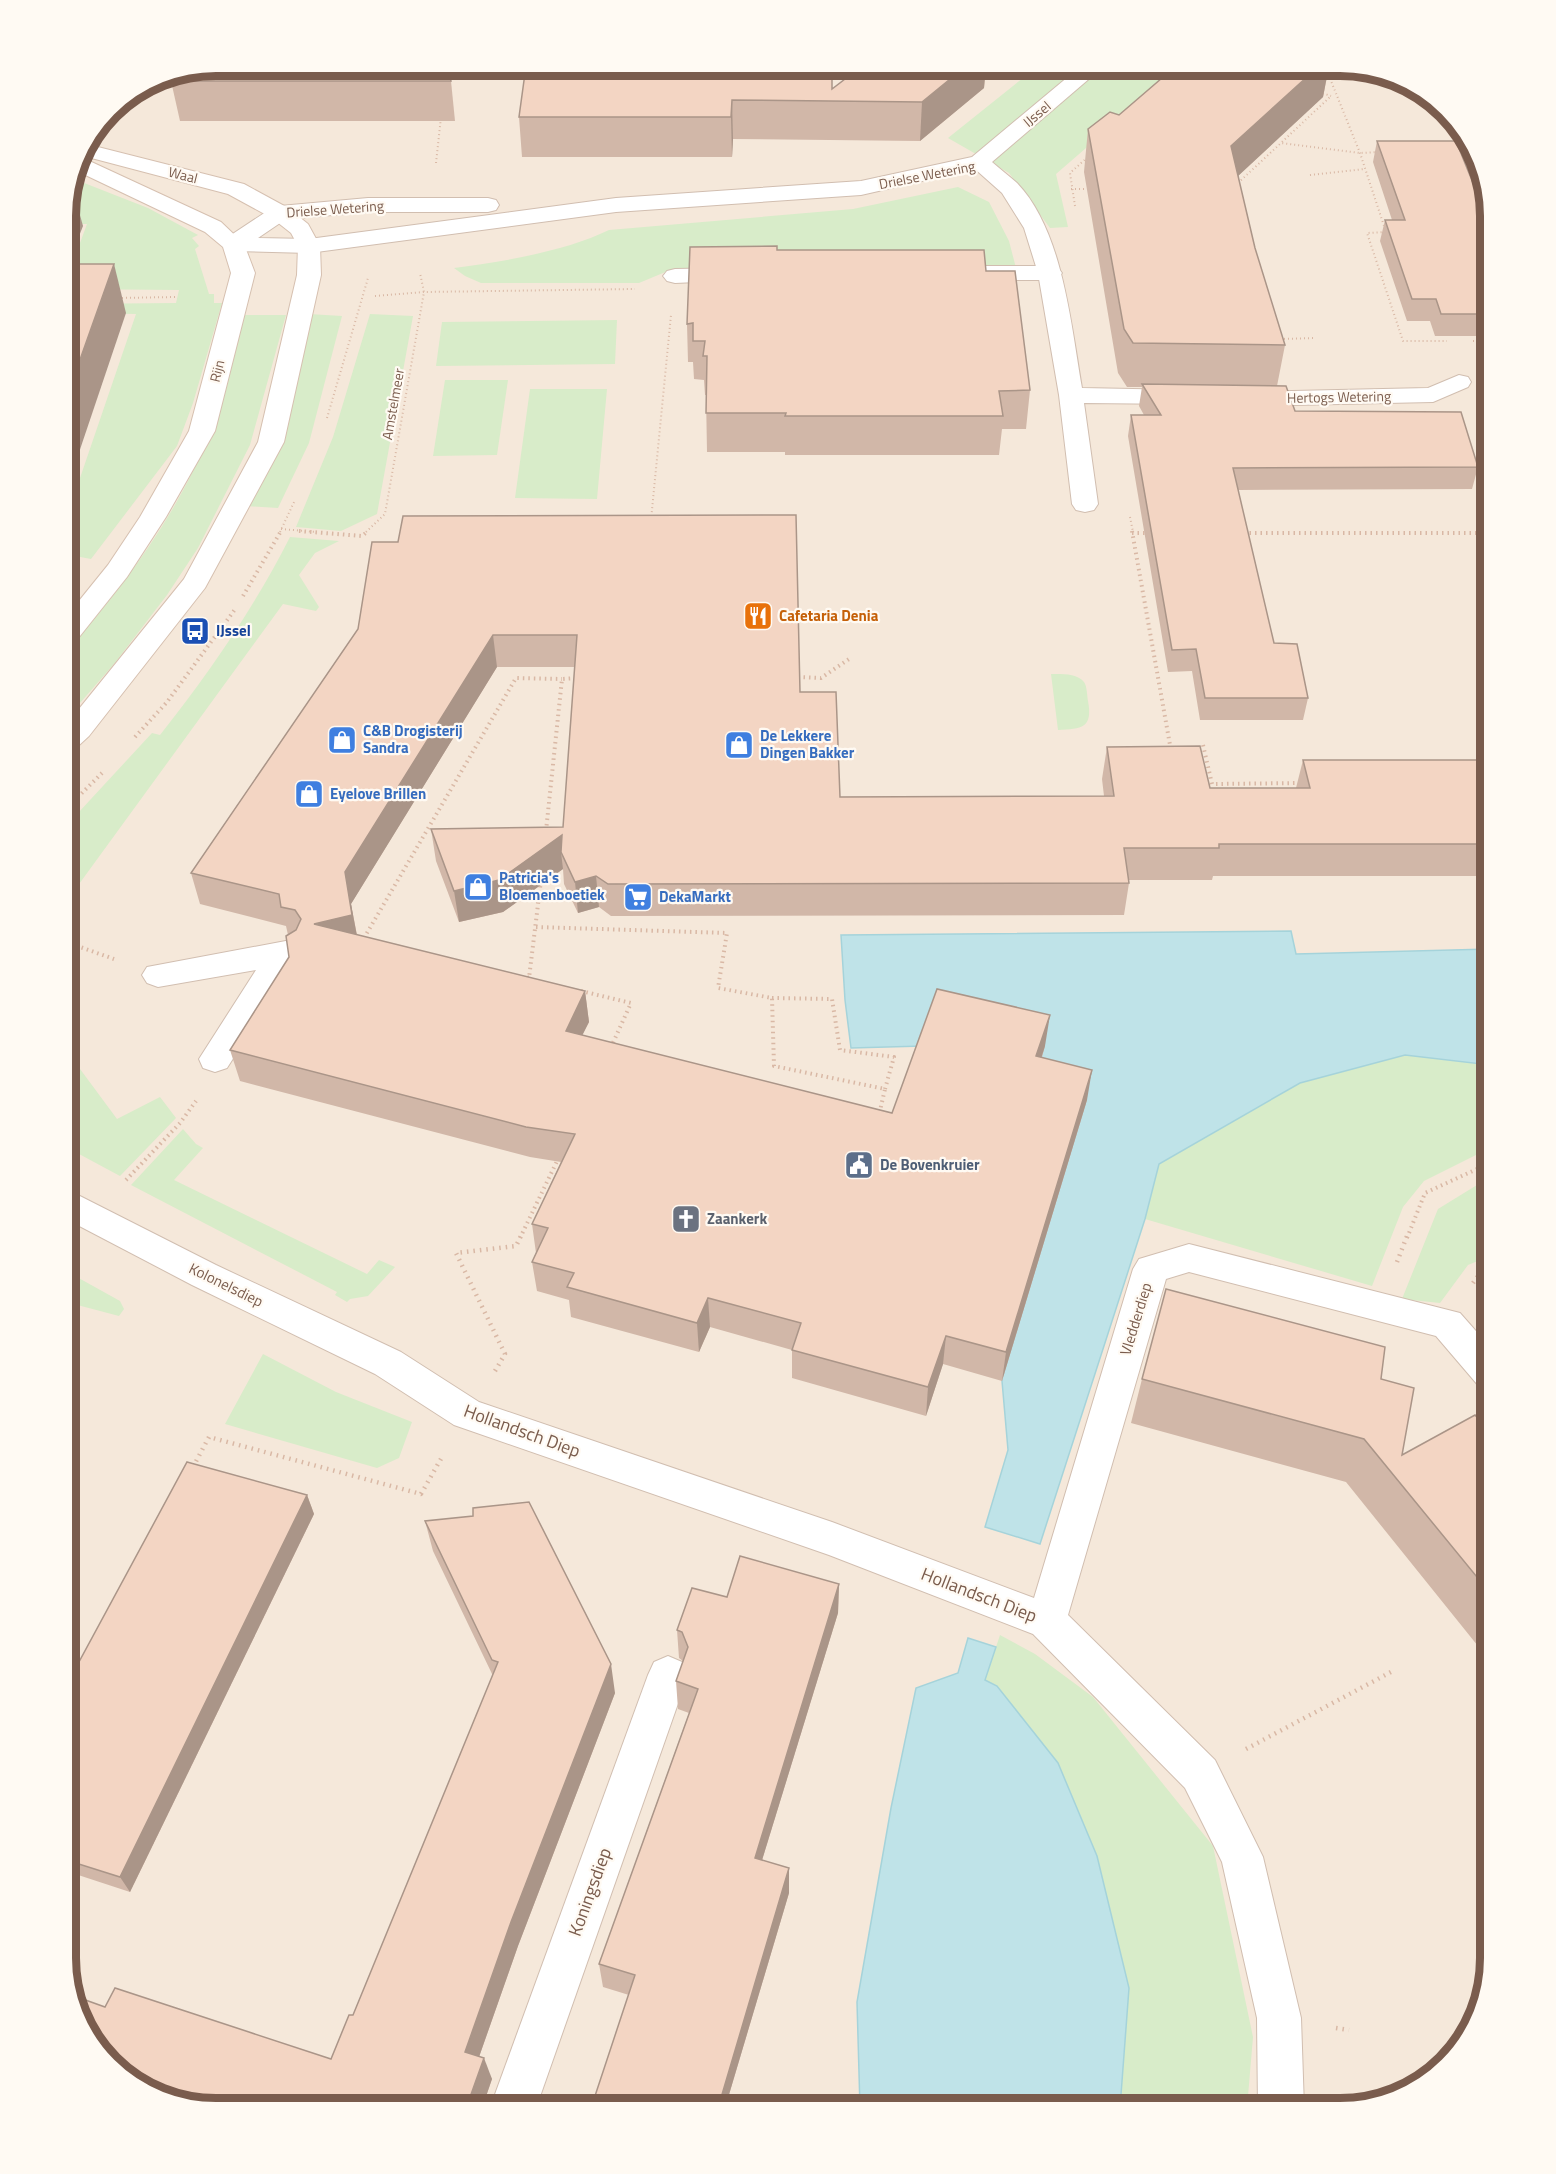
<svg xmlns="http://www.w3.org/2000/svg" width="1556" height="2174" font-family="'Titillium Web',sans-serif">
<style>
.residential{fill:#f5e8da}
.green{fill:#d8ecc9}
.water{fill:#bfe3e8;stroke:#a5d3da;stroke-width:1.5}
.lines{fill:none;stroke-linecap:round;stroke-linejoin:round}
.lane-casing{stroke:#d1beb0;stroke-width:2}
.street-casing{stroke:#d1beb0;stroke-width:2}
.secondary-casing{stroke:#d6c0b0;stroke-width:2}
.path-far2{stroke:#d9b8a5;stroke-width:2;stroke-dasharray:1 3;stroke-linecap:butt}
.path-far1{stroke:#d9b8a5;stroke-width:4;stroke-dasharray:1.5 4;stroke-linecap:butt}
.path{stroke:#d9b8a5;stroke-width:4.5;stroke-dasharray:1.5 5;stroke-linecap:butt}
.lane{fill:#fff;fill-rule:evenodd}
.street{fill:#fff;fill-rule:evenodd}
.secondary{fill:#fff;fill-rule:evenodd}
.wall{fill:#d1b7a8}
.shaded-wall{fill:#aa9588}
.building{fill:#f3d5c3;stroke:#aa9588;stroke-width:1.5}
.labels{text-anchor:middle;stroke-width:4.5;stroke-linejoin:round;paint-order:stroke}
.far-street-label{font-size:14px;fill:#7a5c4d;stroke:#fffaf3}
.food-label{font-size:15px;font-weight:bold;fill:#c56008;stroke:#fffaf3;text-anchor:start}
.transit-label{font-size:15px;font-weight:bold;fill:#164399;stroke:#fffaf3;text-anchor:start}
.shop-label{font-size:15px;font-weight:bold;fill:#366cbe;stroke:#fffaf3;text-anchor:start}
.service-label{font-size:15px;font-weight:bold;fill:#4e5e75;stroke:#fffaf3;text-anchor:start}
.worship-label{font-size:15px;font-weight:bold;fill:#5b616d;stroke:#fffaf3;text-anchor:start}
.street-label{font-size:15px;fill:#7a5c4d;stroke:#fffaf3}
.near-street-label{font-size:18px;fill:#7a5c4d;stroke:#fffaf3}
.rim{fill:none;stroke:#7a5c4d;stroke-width:8}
</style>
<rect width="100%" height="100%" fill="#fdf6ec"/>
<!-- residential -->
<polygon class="residential" points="217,66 1349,66 1415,86 1470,141 1490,217 1490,1958 1470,2033 1415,2088 1340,2108 207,2108 86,2033 66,1957 66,207 82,150 117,104 159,77"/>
<!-- green -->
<g class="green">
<polygon points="1038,66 1159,66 1175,71 1056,174 1068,227 1050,228 1009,173 948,138"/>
<polygon points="74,179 148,208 198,235 192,238 199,246 195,249 209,294 214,294 214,303 222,303 193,403 177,446 91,559 75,556 66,567 66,519 136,314 66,313 66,304 176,303 179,290 66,289 66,281 87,224 66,224 66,207"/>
<path d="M958,187L989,202L1009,241L1016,268H675L639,283H481L465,276L454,268C502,262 566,251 609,230L853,209Z"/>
<polygon points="309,314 342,316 309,443 278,508 246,506"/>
<polygon points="370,314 413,316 377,514 341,531 296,527 333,437"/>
<path d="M242,315H286L250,445L198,548L167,595L114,664L66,719V653C124,585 182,510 212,426C224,390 232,351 242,315Z"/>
<polygon points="617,320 615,364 436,366 442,322"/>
<polygon points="445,380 508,380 497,455 433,456"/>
<polygon points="530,389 607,389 597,499 515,498"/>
<path d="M290,537L339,541L315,553L299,575L319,607L316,611L283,604L66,902V826L152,733L160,735C209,673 254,608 290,537Z"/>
<path d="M1051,674C1061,674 1077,673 1084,682C1087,686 1087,695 1088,701C1093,728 1082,729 1058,730Z"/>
<polygon points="66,1050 117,1119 160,1097 176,1118 120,1176 66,1147"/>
<polygon points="1405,1055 1490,1065 1490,1148 1424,1181 1403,1207 1372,1286 1145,1219 1159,1164 1300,1083"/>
<polygon points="183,1129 196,1144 203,1148 174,1180 367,1274 379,1260 395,1267 368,1296 350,1299 347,1302 335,1295 337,1292 131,1185"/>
<polygon points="1490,1177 1490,1256 1468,1265 1440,1303 1402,1299 1438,1209"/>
<polygon points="66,1271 120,1301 124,1309 119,1316 66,1302"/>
<polygon points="263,1354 336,1392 412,1422 399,1458 377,1468 225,1424"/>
<polygon points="1000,1635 1035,1654 1093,1697 1213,1846 1253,2037 1247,2108 1120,2108 1129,1988 985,1680"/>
</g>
<!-- water -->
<g class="water">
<polygon points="1291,931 1296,954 1490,949 1490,1065 1405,1055 1300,1083 1159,1164 1145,1219 1040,1544 985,1527 1008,1450 1002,1381 923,1046 851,1048 845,1000 841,935"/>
<polygon points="968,1638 996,1647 985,1680 997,1686 1058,1763 1097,1856 1129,1988 1120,2108 860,2108 857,2002 891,1808 916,1688 958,1673"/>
</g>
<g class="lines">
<!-- lane casing -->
<g class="lane-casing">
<g id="lane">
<polygon points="970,266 1050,266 1058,268 1062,273 1058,278 1050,280 970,280 962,278 958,273 962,268"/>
<polygon points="733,268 741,270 745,275 741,280 675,283 667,281 663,276 667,271 675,269"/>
</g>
</g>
<!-- street casing -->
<g class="street-casing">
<g id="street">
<path d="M1081,66H1104L992,162C1000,169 1009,176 1017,183C1063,231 1071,325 1082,388L1183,390L1192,392L1195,397L1192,402L1183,404L1084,403L1098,504L1094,510L1085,512L1076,510L1072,504L1059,395L1038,273L1024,228L1002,193L975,169L861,195L616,212L309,253L233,251L225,249L222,244L225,239L272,208L280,206L368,198H488L496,200L499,205L496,210L488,212H368L286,219L258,238L309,239L616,198L861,181L972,157Z"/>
<polygon points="1459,375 1468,377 1471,382 1468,387 1433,402 1247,406 1238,404 1235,399 1238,394 1247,392 1428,388"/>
<polygon points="291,940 302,944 307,952 302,960 294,963 227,1068 215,1072 203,1068 199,1059 256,970 158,987 147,983 142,975 147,967"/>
<polygon points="66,1189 216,1265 401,1352 479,1402 832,1522 1034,1598 1133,1269 1139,1259 1189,1244 1460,1313 1490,1347 1490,1389 1477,1384 1436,1336 1189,1272 1166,1279 1068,1615 1215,1760 1263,1857 1301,2018 1304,2108 1258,2108 1257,2018 1222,1862 1185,1788 1033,1634 829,1555 454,1425 375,1374 192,1285 66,1219"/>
<polygon points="668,1656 682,1662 688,1675 536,2108 490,2108 648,1675 654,1662"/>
</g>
</g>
<!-- secondary casing -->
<g class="secondary-casing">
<g id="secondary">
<polygon points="86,144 244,184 288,208 308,224 320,246 321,275 284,442 205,588 89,736 76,748 66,751 66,725 184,579 258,442 297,275 298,246 291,233 272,218 228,194 80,155"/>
<polygon points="85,159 221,222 244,244 255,273 215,431 166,517 127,577 76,641 66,644 66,617 108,565 140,517 189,431 231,273 223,247 205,232 77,171 79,161"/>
</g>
</g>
<!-- path-far2 -->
<g class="path-far2">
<polyline points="1327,71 1360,153 1386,232 1367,233 1403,341 1447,341"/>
<polyline points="1319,92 1331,96"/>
<polyline points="1282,142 1331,96"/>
<polyline points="1458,152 1473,152"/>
<polyline points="436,163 441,117"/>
<polyline points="1310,175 1365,169"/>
<polyline points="1238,183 1281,143 1360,153 1379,152"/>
<polyline points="1071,189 1087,189"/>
<polyline points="1075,206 1070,173 1089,156"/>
<polyline points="375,296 424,292 635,289"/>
<polyline points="118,298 175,297"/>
<polyline points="1280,339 1315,338"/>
<polyline points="1473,341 1490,341"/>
<polyline points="327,418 368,278"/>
<polyline points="1130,517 1133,532"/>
<polyline points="651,520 671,315"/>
<polyline points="281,529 316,532"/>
<polyline points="280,532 295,500"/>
<polyline points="366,532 385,514 424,292 420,273"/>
</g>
<!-- path-far1 -->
<g class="path-far1">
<polyline points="299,531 362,536 368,531"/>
<polyline points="1132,531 1170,745"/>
<polyline points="1132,533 1150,533"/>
<polyline points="1244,533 1490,533"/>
<polyline points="243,596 281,531"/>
<polyline points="798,677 821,678 852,657"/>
<polyline points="135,737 167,702 236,608"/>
<polyline points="1203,745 1212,784 1300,783"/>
<polyline points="66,809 102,773"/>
<polyline points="546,831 562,679 579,678"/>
<polyline points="536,927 727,933 718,988 772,998 774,1066 885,1089 879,1115"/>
<polyline points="364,938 516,678 562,679"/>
<polyline points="66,942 114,959"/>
<polyline points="527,977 529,978 541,880"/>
<polyline points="581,991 631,1003 612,1045"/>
<polyline points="772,998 832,999 840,1050 894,1057 885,1089"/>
<polyline points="126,1180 180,1123 196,1101"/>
<polyline points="520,1238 559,1157"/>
<polyline points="1407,1238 1425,1193 1490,1163"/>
</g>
<!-- path -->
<g class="path">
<polyline points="1397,1262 1407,1236"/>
<polyline points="1473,1283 1478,1276 1490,1281"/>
<polyline points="495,1371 505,1354 456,1253 516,1246 521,1236"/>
<polyline points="193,1467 209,1437 421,1494 442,1457"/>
<polyline points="1246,1749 1391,1672"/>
<polyline points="1336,2028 1349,2030"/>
</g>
<!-- lane -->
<use href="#lane" class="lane"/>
<!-- street -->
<use href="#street" class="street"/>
<!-- secondary -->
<use href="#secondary" class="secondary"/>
</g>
<!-- wall -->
<g class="wall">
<polygon points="862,66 986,66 984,88 920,141 733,139 732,157 522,157 519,117 832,89"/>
<polygon points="1176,66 1329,66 1323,97 1238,176 1255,248 1285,345 1277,386 1295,411 1478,467 1472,489 1238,490 1274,643 1308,698 1303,720 1200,720 1192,671 1168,672 1128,436 1131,415 1144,415 1139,406 1142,387 1127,387 1118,373 1084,172 1088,129 1119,115"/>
<polygon points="171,81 451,81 455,121 180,121"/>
<polygon points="1377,141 1490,225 1490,336 1435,336 1430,321 1407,321 1380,241 1385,220 1392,220 1373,162"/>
<polygon points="777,250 986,271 1030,390 1026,429 1002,429 999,455 785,455 785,452 707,452 706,395 705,395 704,380 694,379 693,362 688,362 687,324"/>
<polygon points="372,542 800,692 840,797 1104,796 1102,779 1107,747 1210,788 1296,788 1303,760 1490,760 1490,876 1213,876 1212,880 1129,880 1129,883 1124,915 611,916 599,907 578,913 564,884 563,869 503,912 459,922 436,861 431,829 563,827 575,667 497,667 351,904 357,935 585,991 589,1022 582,1035 892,1113 1045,1046 1042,1057 1087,1100 1002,1381 943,1364 926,1416 792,1378 792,1350 710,1327 699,1352 571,1317 569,1300 537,1291 532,1262 536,1253 532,1224 561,1162 530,1157 240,1081 230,1050 289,957 288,935 286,926 200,904 191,873 358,629"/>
<polygon points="1142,1379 1381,1379 1402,1455 1490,1432 1490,1661 1346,1482 1131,1423"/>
<polygon points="307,1495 314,1514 130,1892 66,1871 66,1686"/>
<polygon points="425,1521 615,1693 518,1946 479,2057 492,2079 483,2105 105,2007 331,2059 353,2015 493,1676 433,1551"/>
<polygon points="839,1584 838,1613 762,1860 789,1868 789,1893 725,2108 591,2108 629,1995 603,1987 599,1964 689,1713 678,1709 676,1681 683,1661 679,1658 677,1630 727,1597"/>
</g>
<!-- shaded-wall -->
<g class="shaded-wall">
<polygon points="966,66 986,66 984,88 920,141 922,102"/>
<polygon points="1319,66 1329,66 1323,97 1224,189 1231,146"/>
<polygon points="732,100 733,139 732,157 731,117"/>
<polygon points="72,186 83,226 66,269 66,207"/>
<polygon points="114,264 126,313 66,491 66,399"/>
<polygon points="493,635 497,667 351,904 359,947 314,924 345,872"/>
<polygon points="562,835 561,852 563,869 503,912 459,922 454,891"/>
<polygon points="596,876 599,907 578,913 575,882"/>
<polygon points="585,991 589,1022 569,1062 566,1031"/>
<polygon points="1050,1015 1045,1046 1032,1087 1036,1056"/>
<polygon points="1092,1070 1087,1100 1002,1381 1006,1352"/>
<polygon points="708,1298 710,1327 699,1352 697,1323"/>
<polygon points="946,1336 943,1364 926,1416 928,1387"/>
<polygon points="307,1495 314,1514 130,1892 120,1877"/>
<polygon points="839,1584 838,1613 755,1883 755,1858"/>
<polygon points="611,1664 615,1693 518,1946 473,2074 465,2052 511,1922"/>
<polygon points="789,1868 789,1893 725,2108 718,2108"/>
<polygon points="484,2058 492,2079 482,2108 469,2100"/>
</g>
<!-- building -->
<g class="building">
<polygon points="217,66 447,66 451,81 171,81 174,75"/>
<polygon points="526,66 832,66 832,89 862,66 966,66 922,102 732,100 731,117 519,117"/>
<polygon points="1176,66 1319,66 1231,146 1255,248 1285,345 1133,343 1124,329 1088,129 1110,112 1119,115"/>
<polygon points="1377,141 1456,141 1490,225 1490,314 1441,314 1436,299 1412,299 1385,220 1405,220"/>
<polygon points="777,246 777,250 984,250 986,271 1015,271 1030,390 999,391 1003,416 785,416 786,413 706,413 707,356 703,356 705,341 693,341 693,323 687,324 690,247"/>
<polygon points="66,264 114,264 66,399"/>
<polygon points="1142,384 1286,386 1295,411 1461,412 1478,467 1233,468 1274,643 1297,644 1308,698 1205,698 1196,649 1172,650 1131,415 1161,415"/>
<polygon points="796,515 800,692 836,692 840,797 1114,796 1107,747 1200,746 1210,788 1310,788 1303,760 1490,760 1490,844 1219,844 1219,848 1124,848 1129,883 608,884 596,876 575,882 561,852 562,835 499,880 454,891 431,829 563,827 577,635 493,635 345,872 352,915 314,924 585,991 566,1031 892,1113 937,989 1050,1015 1036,1056 1092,1070 1006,1352 946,1336 928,1387 792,1350 801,1323 708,1298 697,1323 567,1287 574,1273 532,1262 548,1228 532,1224 575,1134 526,1127 230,1050 289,957 286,936 296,930 301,919 295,910 281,907 279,894 191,873 358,629 372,542 398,542 403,516"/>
<polygon points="1166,1289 1385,1347 1381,1379 1414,1388 1402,1455 1475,1415 1490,1432 1490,1593 1364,1439 1142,1379"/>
<polygon points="187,1462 307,1495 120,1877 66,1860 66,1686"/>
<polygon points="529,1502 611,1664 511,1922 465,2052 484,2058 469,2100 490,2108 207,2108 141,2088 86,2033 77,1997 105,2007 115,1988 331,2059 349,2015 353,2015 498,1662 492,1660 425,1521 473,1516 473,1508"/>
<polygon points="740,1556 839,1584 755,1858 789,1868 718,2108 591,2108 635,1975 599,1964 698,1689 676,1681 688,1647 682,1632 677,1630 692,1588 727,1597"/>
</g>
<!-- icons -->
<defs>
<g id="restaurant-square" transform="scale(1.5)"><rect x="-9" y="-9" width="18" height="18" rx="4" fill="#e8710a" stroke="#fffaf3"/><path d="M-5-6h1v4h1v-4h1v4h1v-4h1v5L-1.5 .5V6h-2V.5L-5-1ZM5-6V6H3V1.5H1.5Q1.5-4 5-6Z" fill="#fff"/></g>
<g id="bus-square" transform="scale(1.5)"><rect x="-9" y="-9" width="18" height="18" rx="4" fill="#1a4fb4" stroke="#fffaf3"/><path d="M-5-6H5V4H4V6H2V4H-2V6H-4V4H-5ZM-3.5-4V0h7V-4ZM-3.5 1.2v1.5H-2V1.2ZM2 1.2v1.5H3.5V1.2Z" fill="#fff"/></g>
<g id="shop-square" transform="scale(1.5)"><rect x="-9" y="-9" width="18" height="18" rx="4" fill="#3f7fe0" stroke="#fffaf3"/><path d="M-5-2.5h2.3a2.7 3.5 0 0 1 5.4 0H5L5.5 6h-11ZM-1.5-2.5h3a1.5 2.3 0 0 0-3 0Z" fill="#fff"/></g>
<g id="supermarket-square" transform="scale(1.5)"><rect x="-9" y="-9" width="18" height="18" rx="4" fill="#3f7fe0" stroke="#fffaf3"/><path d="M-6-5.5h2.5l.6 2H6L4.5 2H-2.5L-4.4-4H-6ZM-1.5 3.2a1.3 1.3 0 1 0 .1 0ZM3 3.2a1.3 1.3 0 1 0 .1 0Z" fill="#fff"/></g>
<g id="civic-square" transform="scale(1.5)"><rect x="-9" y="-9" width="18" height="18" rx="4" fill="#5c6f8a" stroke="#fffaf3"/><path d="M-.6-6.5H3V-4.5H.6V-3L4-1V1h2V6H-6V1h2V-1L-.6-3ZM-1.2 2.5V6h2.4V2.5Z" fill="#fff"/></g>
<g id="church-square" transform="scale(1.5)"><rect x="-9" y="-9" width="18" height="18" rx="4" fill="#6b7280" stroke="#fffaf3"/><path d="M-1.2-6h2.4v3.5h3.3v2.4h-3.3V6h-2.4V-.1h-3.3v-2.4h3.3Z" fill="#fff"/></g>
</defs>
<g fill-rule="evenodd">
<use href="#restaurant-square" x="758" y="616"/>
<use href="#bus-square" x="195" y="631"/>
<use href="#shop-square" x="342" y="740"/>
<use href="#shop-square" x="739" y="745"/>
<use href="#shop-square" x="309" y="794"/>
<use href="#shop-square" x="478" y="887"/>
<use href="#supermarket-square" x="638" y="897"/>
<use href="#civic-square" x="859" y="1165"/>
<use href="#church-square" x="686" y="1219"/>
</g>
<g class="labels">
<!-- far-street labels -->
<g class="far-street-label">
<text transform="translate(1037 114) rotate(-40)" y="5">IJssel</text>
<text transform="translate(183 175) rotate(14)" y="5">Waal</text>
<text transform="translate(927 175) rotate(-11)" y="5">Drielse Wetering</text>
<text transform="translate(335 209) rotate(-4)" y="5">Drielse Wetering</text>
<text transform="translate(217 371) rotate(-76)" y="5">Rijn</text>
<text transform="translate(1339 397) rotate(-1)" y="5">Hertogs Wetering</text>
<text transform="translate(393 404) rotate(-80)" y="5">Amstelmeer</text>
</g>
<!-- food labels -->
<g class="food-label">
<text x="779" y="621">Cafetaria Denia</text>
</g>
<!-- transit labels -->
<g class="transit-label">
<text x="216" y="636">IJssel</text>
</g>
<!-- shop labels -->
<g class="shop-label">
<text x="363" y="736">C&amp;B Drogisterij<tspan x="363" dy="17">Sandra</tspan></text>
<text x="760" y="741">De Lekkere<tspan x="760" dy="17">Dingen Bakker</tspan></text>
<text x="330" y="799">Eyelove Brillen</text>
<text x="499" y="883">Patricia's<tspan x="499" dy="17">Bloemenboetiek</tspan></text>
<text x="659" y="902">DekaMarkt</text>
</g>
<!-- service labels -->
<g class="service-label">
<text x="880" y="1170">De Bovenkruier</text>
</g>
<!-- worship labels -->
<g class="worship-label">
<text x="707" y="1224">Zaankerk</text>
</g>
<!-- street labels -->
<g class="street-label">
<text transform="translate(226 1285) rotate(26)" y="5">Kolonelsdiep</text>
<text transform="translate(1136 1319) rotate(-73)" y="5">Vledderdiep</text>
</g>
<!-- near-street labels -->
<g class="near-street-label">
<text transform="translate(522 1431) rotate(20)" y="6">Hollandsch Diep</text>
<text transform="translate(979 1595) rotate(21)" y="6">Hollandsch Diep</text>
<text transform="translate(590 1892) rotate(-70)" y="6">Koningsdiep</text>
</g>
</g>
<!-- crop -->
<path d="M0 0H1556V2174H0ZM216 76H1340A140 140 0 0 1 1480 216V1958A140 140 0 0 1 1340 2098H216A140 140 0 0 1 76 1958V216A140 140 0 0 1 216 76Z" fill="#fffaf3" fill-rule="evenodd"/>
<path class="rim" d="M216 76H1340A140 140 0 0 1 1480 216V1958A140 140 0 0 1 1340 2098H216A140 140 0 0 1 76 1958V216A140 140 0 0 1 216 76Z"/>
</svg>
